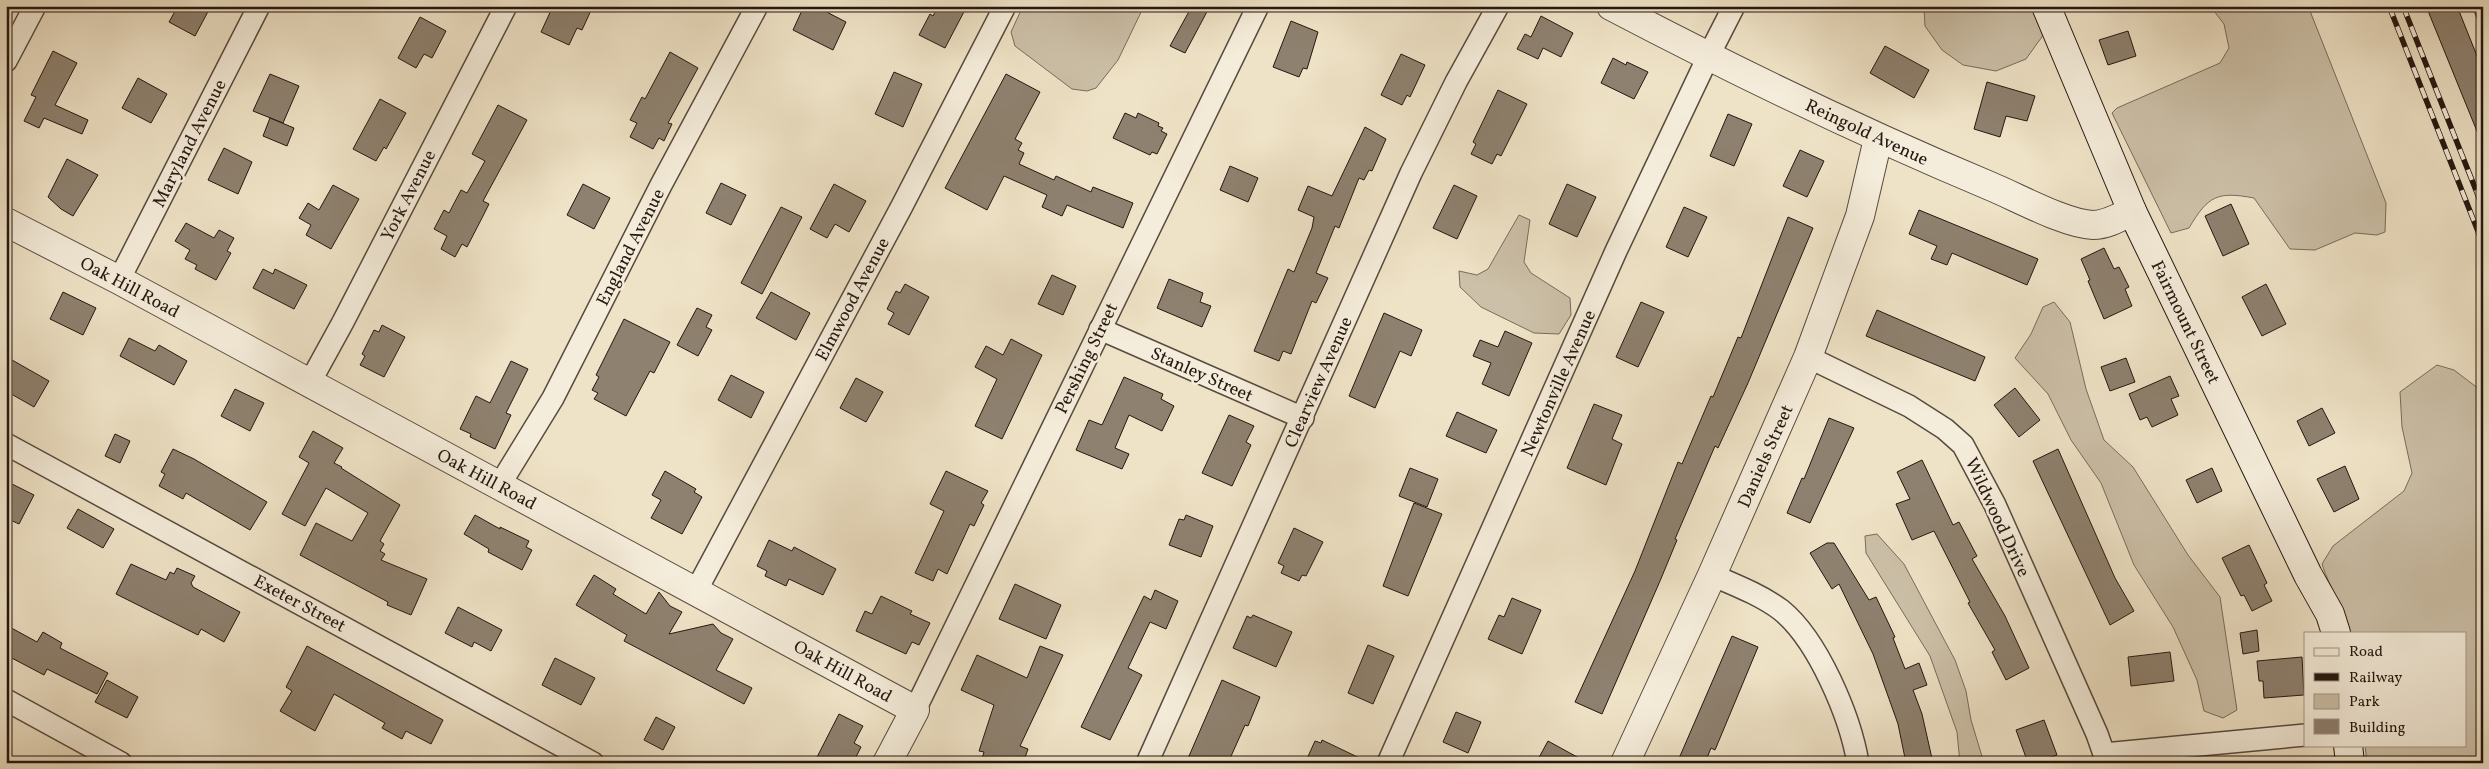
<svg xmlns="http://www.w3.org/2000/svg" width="2489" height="769" font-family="Vollkorn,serif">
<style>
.green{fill:#ccc0a8;stroke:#786c5c}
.building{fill:#8e816f;stroke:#241710}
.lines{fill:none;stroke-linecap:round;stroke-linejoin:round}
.service-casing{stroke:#574a3e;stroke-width:14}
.minor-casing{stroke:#574a3e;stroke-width:24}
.tertiary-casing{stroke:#574a3e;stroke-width:30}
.secondary-casing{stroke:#241710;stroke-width:30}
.service{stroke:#f5eddb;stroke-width:11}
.minor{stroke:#f5eddb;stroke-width:21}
.tertiary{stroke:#f5eddb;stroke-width:28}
.secondary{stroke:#f5eddb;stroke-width:28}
.rail-casing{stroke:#241710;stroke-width:5.5}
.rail{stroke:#f5eddb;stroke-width:4;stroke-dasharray:11;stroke-linecap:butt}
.labels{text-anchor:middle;stroke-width:5;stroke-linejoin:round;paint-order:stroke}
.street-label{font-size:18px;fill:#241710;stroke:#f5eddb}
</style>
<rect width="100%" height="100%" fill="#efe3c7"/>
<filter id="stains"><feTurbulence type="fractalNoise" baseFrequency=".004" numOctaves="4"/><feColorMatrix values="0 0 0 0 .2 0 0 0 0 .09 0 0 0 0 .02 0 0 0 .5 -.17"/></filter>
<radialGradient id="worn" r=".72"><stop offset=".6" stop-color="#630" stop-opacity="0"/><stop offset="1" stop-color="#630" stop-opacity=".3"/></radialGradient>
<!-- green -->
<g class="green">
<polygon points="1023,6 1144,6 1118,60 1096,88 1087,91 1072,89 1015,46 1011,32"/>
<polygon points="1928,6 2034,6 2044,34 2026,59 1996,71 1963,65 1942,50 1925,26 1924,9"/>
<path d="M2210,6H2308L2386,203L2385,232L2377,235L2355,233L2315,250L2290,249L2254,198C2217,191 2208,196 2189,228L2171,233L2112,113L2117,108L2220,63L2229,48L2224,24Z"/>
<polygon points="1519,215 1530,220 1524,262 1531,273 1570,298 1571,315 1559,334 1534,333 1481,307 1460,287 1459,271 1477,275 1488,269"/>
<polygon points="2054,302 2070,322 2086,389 2104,440 2133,467 2188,555 2220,597 2237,710 2223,718 2204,711 2197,680 2173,627 2134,565 2101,483 2071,440 2048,394 2015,358 2031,334 2043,307"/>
<path d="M2437,365L2454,370L2483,392V763H2367L2365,745H2465V633H2349C2346,609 2329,588 2322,564L2333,546L2404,491L2412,473L2402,427L2400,392Z"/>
<polygon points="1877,534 1904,564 1955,660 1966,691 1971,720 1984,763 1960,763 1957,732 1930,656 1866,553 1865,536"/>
</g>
<!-- building -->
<g class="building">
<polygon points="178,6 211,6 195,36 169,22"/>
<polygon points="553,6 593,6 582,30 577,28 569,45 541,32"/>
<polygon points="804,6 815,6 846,22 833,50 793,30"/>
<polygon points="938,6 967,6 945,48 919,35 930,14 933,16"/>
<polygon points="1192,6 1210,6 1185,53 1170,46"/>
<polygon points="2426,6 2457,6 2483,71 2483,146"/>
<polygon points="1541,16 1573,33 1561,57 1543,48 1538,59 1517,49 1525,34 1531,37"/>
<polygon points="420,17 446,31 432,58 424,54 416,68 398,58"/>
<polygon points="1291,21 1318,32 1307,69 1303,68 1299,77 1273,67"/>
<polygon points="2128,31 2136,56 2108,65 2099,40"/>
<polygon points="1885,46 1929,70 1914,98 1870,73"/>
<polygon points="53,51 77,63 55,105 88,120 82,134 44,118 39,128 24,121 36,97 31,95"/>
<polygon points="670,52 698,68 668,123 672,124 664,141 659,138 653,149 630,137 637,123 630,120 642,97 645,99"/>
<polygon points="1401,54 1425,65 1410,97 1407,95 1402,105 1381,95"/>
<polygon points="1613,58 1626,65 1627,62 1648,72 1634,99 1601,83"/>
<polygon points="894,72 922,84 903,127 875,114"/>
<polygon points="270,74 299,86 283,123 253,111"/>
<polygon points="1006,74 1040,92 1015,139 1022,143 1018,150 1024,153 1019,164 1054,180 1056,176 1091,192 1093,187 1133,203 1123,228 1067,205 1062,216 1042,207 1047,195 1004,176 987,210 945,188"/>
<polygon points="138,78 167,94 151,123 122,108"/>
<polygon points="1987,82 2035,96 2027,121 2006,116 2000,137 1974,129"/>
<polygon points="1498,90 1527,104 1501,156 1497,154 1492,164 1471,154 1476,144 1473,142"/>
<polygon points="380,99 406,113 386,149 384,147 376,161 353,149"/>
<polygon points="498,105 527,120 483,201 489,204 483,216 467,247 462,244 455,257 441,249 447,236 434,229 444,210 449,213 461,190 467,193 485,161 472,154"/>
<polygon points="1125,113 1136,118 1138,113 1159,123 1158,126 1163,128 1161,131 1167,134 1157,154 1152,152 1150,155 1113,138"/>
<polygon points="1728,114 1752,124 1734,166 1710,156"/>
<polygon points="270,118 294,128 287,146 263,136"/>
<polygon points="1365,127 1386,139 1372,171 1369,170 1364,180 1359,178 1339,228 1335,226 1316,273 1328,278 1316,303 1312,301 1291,354 1283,351 1279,361 1254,351 1288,269 1294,272 1312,228 1314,217 1298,210 1308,186 1332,196"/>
<polygon points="224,148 252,162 238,194 208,180"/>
<polygon points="1800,150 1824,161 1807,197 1783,186"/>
<polygon points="67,159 98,175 73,216 61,209 48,197"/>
<polygon points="1230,166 1258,178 1248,202 1220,190"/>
<polygon points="721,183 746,195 731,225 706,213"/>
<polygon points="583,184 610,198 594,229 567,215"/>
<polygon points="834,184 866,201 849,232 835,224 827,238 810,229"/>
<polygon points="1567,184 1596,197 1577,237 1549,224"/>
<polygon points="333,185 359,199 331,249 306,235 311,225 299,218 308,203 319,210"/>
<polygon points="1454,185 1477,196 1457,239 1433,228"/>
<polygon points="2231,204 2249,244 2223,256 2205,216"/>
<polygon points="781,207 802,217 762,294 741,283"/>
<polygon points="1684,207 1707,217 1688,257 1666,247"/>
<polygon points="1919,210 2038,259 2027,285 1952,253 1947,265 1931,259 1937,246 1909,234"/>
<polygon points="1788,217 1813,228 1748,383 1718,448 1715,446 1675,539 1677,540 1660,581 1602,714 1575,702 1635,571 1678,462 1682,464 1711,396 1713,397 1738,337 1741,338"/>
<polygon points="186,223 214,238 219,230 234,238 227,251 231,253 216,280 195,269 197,265 185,259 190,250 175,241"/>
<polygon points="2104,248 2114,269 2119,267 2129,287 2125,289 2132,306 2104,319 2088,281 2090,280 2081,259"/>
<polygon points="263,269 273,274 275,269 307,285 294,309 253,288"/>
<polygon points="1052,275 1076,286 1063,315 1038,304"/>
<polygon points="1169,279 1203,293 1200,302 1211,306 1202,327 1157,308"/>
<polygon points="905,284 929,297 909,335 888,324 894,313 887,309 896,291 900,293"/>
<polygon points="2266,284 2286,324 2262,336 2242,297"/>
<polygon points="63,292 96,308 83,335 50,319"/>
<polygon points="771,292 810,313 796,340 756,318"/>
<polygon points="1641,302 1664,312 1638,367 1616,357"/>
<polygon points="697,308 712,315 706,327 712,330 698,356 677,345"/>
<polygon points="1877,310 1985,357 1975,381 1866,336"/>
<polygon points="1384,313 1422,330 1411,356 1400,351 1375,408 1349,396"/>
<polygon points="624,319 670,342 654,373 650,371 626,416 594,399 598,393 592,390 599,377 596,375"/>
<polygon points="382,325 405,337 384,377 360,365 365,356 362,354 374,330 379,332"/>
<polygon points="1505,331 1532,343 1509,396 1482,384 1491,363 1473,356 1480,340 1498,347"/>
<polygon points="129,338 155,351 159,345 187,361 174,385 120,356"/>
<polygon points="1011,339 1042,355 1002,439 975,426 997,379 975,367 986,346 1003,355"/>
<polygon points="2126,358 2135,382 2110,391 2101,367"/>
<polygon points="12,360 49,381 34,407 6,391 6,370"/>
<polygon points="511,361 528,369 506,413 511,415 495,449 470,437 471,434 460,429 476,396 490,403"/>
<polygon points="731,375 764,392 751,418 718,400"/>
<polygon points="2170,376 2179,396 2171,399 2178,415 2152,427 2147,417 2140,420 2129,394"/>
<polygon points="1124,377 1163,394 1161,399 1174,406 1162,431 1129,415 1115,448 1129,454 1122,469 1076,450 1089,420 1102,425"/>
<polygon points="856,378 883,392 866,422 840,408"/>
<polygon points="2015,388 2040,420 2019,437 1994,405"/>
<polygon points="235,389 264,403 250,431 221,416"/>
<polygon points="1594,404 1622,415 1612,439 1622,444 1606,485 1567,468"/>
<polygon points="2322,408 2335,433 2309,446 2297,421"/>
<polygon points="1457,412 1497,430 1486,453 1446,436"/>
<polygon points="1229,415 1254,426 1246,442 1251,445 1232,486 1202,473"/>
<polygon points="1829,418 1854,428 1810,523 1787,513 1802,478 1804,479"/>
<polygon points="313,431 343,448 334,463 342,467 341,468 400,505 380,541 384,544 380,551 385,554 381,560 427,579 411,615 387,605 388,602 300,555 316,523 352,541 368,513 326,488 305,526 282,514 309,463 299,457"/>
<polygon points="115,434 130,441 120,463 105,456"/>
<polygon points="173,449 194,459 267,502 250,530 186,493 183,499 159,486 165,474 161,472"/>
<polygon points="2058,449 2115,578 2134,611 2110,625 2033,461"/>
<polygon points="1922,460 1953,525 1959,522 1977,556 1972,559 2005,616 2029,668 2006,680 1992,652 1995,650 1968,603 1970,602 1934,531 1912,540 1896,504 1910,499 1897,472"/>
<polygon points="2345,466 2359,499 2334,512 2317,479"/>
<polygon points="1410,468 1438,479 1427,507 1399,496"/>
<polygon points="2212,468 2222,491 2197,503 2186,480"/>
<polygon points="665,471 696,489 694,492 702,497 682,534 651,518 661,500 652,495"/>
<polygon points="946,471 988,491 981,503 984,505 974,526 970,524 947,574 938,569 933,581 915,573 944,511 930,504"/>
<polygon points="6,481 34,495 19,524 6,518"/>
<polygon points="1414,503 1442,514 1408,596 1383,586"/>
<polygon points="78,509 114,529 103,548 67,528"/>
<polygon points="475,515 500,529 500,527 529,541 526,547 532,550 522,570 488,552 489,549 464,534"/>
<polygon points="1186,515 1213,526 1201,557 1169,545 1179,519 1184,520"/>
<polygon points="1294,528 1323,542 1306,576 1302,575 1299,581 1281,573 1284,566 1278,563"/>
<polygon points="769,540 792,551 794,547 836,569 823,595 789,579 786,586 765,576 767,571 757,566"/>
<polygon points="1827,543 1834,543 1869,600 1876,597 1895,637 1893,638 1905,669 1919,663 1927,685 1913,690 1922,714 1933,763 1906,763 1898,724 1873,654 1839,584 1832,589 1810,553"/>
<polygon points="2249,545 2267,583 2264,585 2272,601 2252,611 2244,595 2241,596 2222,558"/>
<polygon points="131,564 166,580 170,572 174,574 177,568 195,576 191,583 193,587 240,612 224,642 201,629 198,635 116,594"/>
<polygon points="594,575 616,589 613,594 646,614 659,592 670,606 682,612 669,634 713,624 721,633 733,639 716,670 752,688 744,704 624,641 627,635 576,605"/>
<polygon points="1015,584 1061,605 1046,639 999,619"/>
<polygon points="1155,590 1178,601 1166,629 1150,622 1128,668 1142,675 1110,740 1081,727 1144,596 1151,600"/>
<polygon points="881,596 912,611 910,614 930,623 919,645 912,642 906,654 856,631 865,611 872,614"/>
<polygon points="1512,598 1541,610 1522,654 1488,639 1499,615 1504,617"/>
<polygon points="458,607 502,630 491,651 474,642 472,647 445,633"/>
<polygon points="1253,615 1292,632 1276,667 1233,648 1247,616 1251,618"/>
<polygon points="6,625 37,642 43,632 62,643 60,648 108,673 97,694 47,669 44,675 6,655"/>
<polygon points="2257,630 2259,651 2243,654 2240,633"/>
<polygon points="1732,636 1758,647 1715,750 1711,748 1705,763 1677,763"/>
<polygon points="1368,645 1394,656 1373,704 1348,693"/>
<polygon points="307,646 443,720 431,744 406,731 402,739 382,728 385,723 334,694 315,731 280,711 292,691 286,687"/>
<polygon points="1040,646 1063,655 1020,746 1028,749 1023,763 995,763 982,759 984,752 979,751 994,705 961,690 977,655 1027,678"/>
<polygon points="2170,652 2174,681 2131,686 2128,657"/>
<polygon points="2302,657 2304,695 2264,698 2263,681 2259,681 2257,661"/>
<polygon points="555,658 595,678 581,705 542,685"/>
<polygon points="107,680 138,697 127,718 95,702"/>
<polygon points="1222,680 1260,697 1248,726 1245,725 1228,763 1186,763"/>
<polygon points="1456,712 1481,722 1468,753 1443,742"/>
<polygon points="839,714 863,726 854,743 861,747 853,763 814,763"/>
<polygon points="656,717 675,727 663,750 644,740"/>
<polygon points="2044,720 2057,755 2048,758 2050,763 2028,763 2016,730"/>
<polygon points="1322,740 1370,763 1305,763 1315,741 1321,743"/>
<polygon points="1548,741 1588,763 1536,763"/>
</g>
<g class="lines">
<!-- service casing -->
<g class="service-casing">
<polyline id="service" points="2479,6 2483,16"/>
</g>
<!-- minor casing -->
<g class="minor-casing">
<g id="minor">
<polyline points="6,61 35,6"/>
<polyline points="119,280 259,6"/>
<polyline points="1100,329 1303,418"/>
<polyline points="1808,357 1909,406 1945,429 1963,445 1995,505 2097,734 2104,754"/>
<polyline points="309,384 343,322 506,6"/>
<polyline points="6,444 593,763"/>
<polyline points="499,486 553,398 661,185 757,6"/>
<path d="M1712,575C1735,585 1761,595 1781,610C1818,640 1850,716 1858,763"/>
<polyline points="696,591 902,206 1005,6"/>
<polyline points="6,700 121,763"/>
<polyline points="915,710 1258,6"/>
<polyline points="1147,763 1411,173 1456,82 1498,6"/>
<polyline points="1388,763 1616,251 1708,57 1734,6"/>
<polyline points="2106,763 2104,754 2305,735"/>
</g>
</g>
<!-- tertiary casing -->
<g class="tertiary-casing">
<g id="tertiary">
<path d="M1611,6C1735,71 1861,132 1990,186C2017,197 2065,224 2093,225C2107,225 2120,217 2132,211"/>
<polyline points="6,222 119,280 915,710 887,763"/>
<polyline points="1625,763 1712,575 1808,357 1860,216 1878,139"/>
</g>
</g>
<!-- secondary casing -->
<g class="secondary-casing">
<g id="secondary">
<polyline points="2046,6 2132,211 2308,575 2330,614 2336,633"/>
<polyline points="2348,745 2350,763"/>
</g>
</g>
<!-- service -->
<use href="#service" class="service"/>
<!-- minor -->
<use href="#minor" class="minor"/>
<!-- tertiary -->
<use href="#tertiary" class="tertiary"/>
<!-- secondary -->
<use href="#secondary" class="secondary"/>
<!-- rail casing -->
<g class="rail-casing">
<g id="rail">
<polyline points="2389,6 2483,244"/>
<polyline points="2403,6 2483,208"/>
</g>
</g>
<!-- rail -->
<use href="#rail" class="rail"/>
</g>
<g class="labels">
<!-- street labels -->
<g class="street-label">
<text transform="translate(1867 132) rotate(25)" y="6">Reingold Avenue</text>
<text transform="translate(189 143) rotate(-63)" y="6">Maryland Avenue</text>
<text transform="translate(408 195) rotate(-63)" y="6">York Avenue</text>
<text transform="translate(630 247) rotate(-63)" y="6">England Avenue</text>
<text transform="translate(130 287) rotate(28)" y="6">Oak Hill Road</text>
<text transform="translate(852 299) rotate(-62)" y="6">Elmwood Avenue</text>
<text transform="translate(2186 322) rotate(64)" y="6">Fairmount Street</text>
<text transform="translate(1086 358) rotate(-64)" y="6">Pershing Street</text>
<text transform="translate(1202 374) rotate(24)" y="6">Stanley Street</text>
<text transform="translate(1318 382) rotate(-66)" y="6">Clearview Avenue</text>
<text transform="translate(1558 383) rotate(-66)" y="6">Newtonville Avenue</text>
<text transform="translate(1765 456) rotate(-66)" y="6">Daniels Street</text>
<text transform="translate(487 479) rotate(28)" y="6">Oak Hill Road</text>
<text transform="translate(1998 517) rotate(65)" y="6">Wildwood Drive</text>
<text transform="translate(300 603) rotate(28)" y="6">Exeter Street</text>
<text transform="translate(843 671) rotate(29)" y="6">Oak Hill Road</text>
</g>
</g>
<!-- margin -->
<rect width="2489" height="769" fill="none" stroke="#efe3c7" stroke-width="25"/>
<rect x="8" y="8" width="2474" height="754" fill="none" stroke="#241710" stroke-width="2.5"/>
<rect x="12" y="12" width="2464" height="744" fill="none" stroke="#241710"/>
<!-- legend -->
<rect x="2304" y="632" width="162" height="115" fill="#f5eddb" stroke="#a1978a"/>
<rect x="2314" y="648" width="25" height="8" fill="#f5eddb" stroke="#a1978a"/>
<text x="2349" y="656" font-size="15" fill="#241710">Road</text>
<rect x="2314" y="673" width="25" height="8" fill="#241710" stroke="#a1978a"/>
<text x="2349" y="682" font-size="15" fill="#241710">Railway</text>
<rect x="2314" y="694" width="25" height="15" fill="#ccc0a8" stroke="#a1978a"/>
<text x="2349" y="706" font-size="15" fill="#241710">Park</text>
<rect x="2314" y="719" width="25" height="15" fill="#8e816f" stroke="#a1978a"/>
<text x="2349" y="732" font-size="15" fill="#241710">Building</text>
<rect width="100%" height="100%" filter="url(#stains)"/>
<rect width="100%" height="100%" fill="url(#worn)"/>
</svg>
